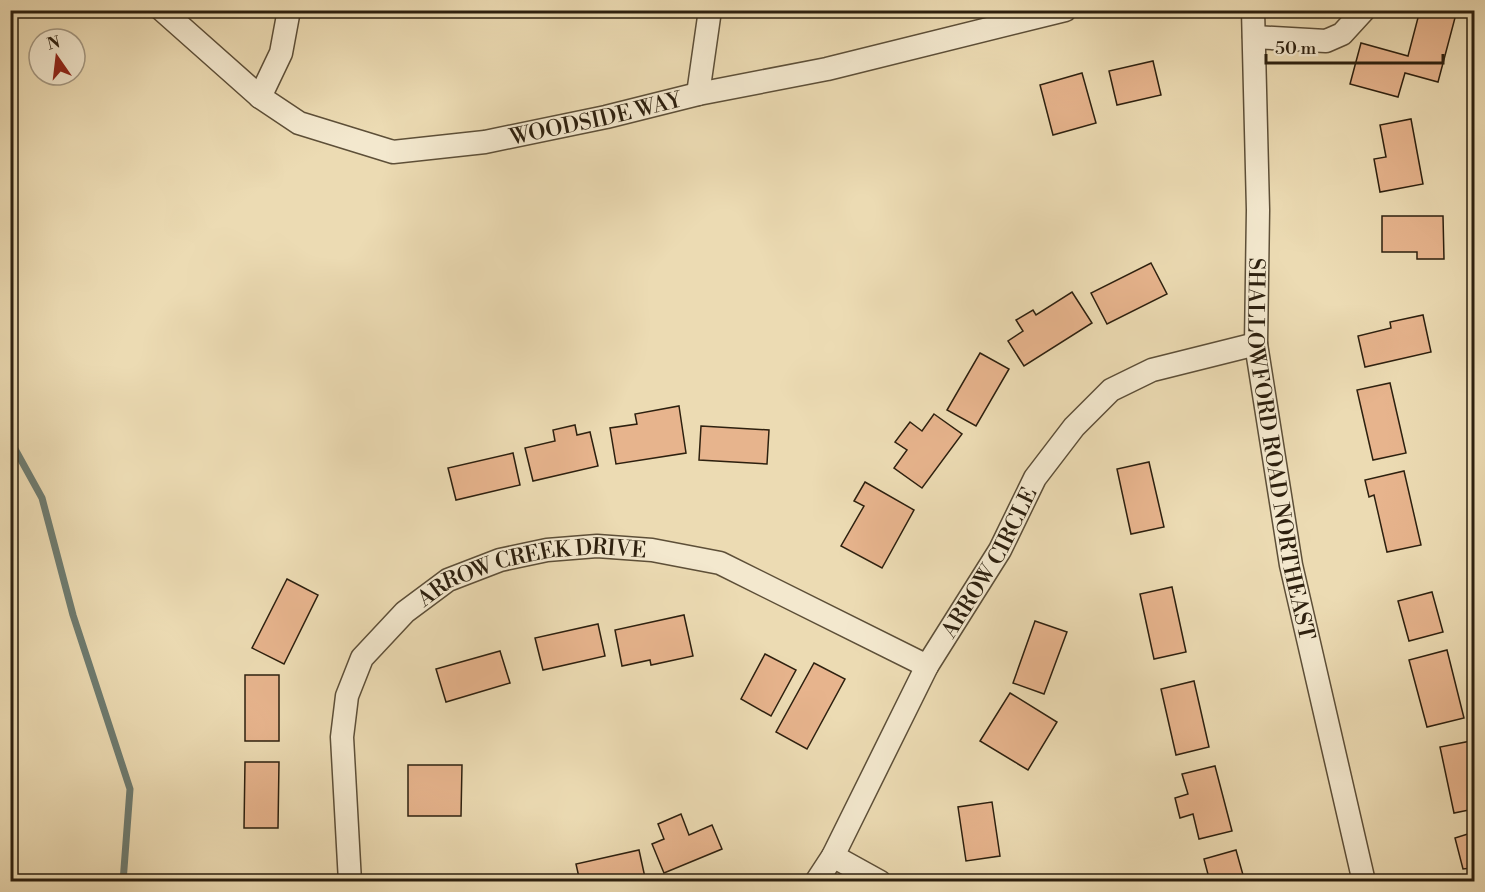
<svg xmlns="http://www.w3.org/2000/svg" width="1485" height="892" font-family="'Libre Bodoni',serif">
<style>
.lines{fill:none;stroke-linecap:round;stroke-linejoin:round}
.stream{stroke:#6e7c71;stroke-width:7}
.building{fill:#e7b48d;stroke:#2d200f;stroke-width:1.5}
.minor-casing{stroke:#5d4f38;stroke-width:25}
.minor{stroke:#f3e8ce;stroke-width:22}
.labels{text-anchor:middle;stroke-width:5;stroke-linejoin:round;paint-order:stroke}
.street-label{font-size:22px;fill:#2d200f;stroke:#f3e8ce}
</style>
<rect width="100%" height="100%" fill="#ecdbb3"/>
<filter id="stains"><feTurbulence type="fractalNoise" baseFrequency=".00333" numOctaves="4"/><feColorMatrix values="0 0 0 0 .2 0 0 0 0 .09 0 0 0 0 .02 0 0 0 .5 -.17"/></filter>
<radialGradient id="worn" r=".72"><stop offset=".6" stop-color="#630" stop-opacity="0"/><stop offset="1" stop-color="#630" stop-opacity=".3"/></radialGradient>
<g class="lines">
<!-- stream -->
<polyline class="stream" points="10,440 42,498 73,615 130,789 123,882"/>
</g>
<!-- building -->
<g class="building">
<polygon points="592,10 626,10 624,17"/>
<polygon points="1420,10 1444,10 1456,14 1438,82 1405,73 1398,97 1350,84 1361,43 1408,56"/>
<polygon points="1153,61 1161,95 1117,105 1109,71"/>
<polygon points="1082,73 1096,123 1053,135 1040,85"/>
<polygon points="1411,119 1423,184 1380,192 1374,159 1386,157 1380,125"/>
<polygon points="1382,216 1443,216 1444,259 1417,259 1417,252 1382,252"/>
<polygon points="1151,263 1167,294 1107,324 1091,293"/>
<polygon points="1072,292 1092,323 1024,366 1008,341 1023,331 1016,320 1033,310 1036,315"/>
<polygon points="1423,315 1431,352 1365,367 1358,336 1391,328 1390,322"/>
<polygon points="980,353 1009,369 976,426 947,410"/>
<polygon points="1390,383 1406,453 1373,460 1357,390"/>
<polygon points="679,406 686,453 616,464 610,428 637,424 635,414"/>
<polygon points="934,414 962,434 922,488 894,468 907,450 895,442 910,422 922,431"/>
<polygon points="575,425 577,435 590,432 598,466 533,481 525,448 555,441 553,430"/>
<polygon points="701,426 769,430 767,464 699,460"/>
<polygon points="513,453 520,485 456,500 448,468"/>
<polygon points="1149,462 1164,527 1131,534 1117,469"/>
<polygon points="1404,471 1421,545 1387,552 1374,495 1369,497 1365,480"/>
<polygon points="865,482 914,510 882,568 841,546 864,506 854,501"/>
<polygon points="287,579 318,595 284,664 252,648"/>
<polygon points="1172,587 1186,652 1154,659 1140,594"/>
<polygon points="1432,592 1443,632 1409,641 1398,601"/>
<polygon points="684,615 693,656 651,665 650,660 622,666 615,630"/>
<polygon points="1035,621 1067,632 1044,694 1013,683"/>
<polygon points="598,624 605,656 543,670 535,638"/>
<polygon points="1447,650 1464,718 1427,727 1409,660"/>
<polygon points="500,651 510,683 446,702 436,669"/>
<polygon points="765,654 796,670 771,716 741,699"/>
<polygon points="814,663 845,679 807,749 776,732"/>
<rect x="245" y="675" width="34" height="66"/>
<polygon points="1194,681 1209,747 1176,755 1161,689"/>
<polygon points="1010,693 1057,722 1028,770 980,741"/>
<polygon points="1471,741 1474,756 1474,809 1454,813 1440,747"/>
<polygon points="245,762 279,762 278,828 244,828"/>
<polygon points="408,765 462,765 461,816 408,816"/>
<polygon points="1215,766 1232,831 1199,839 1193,814 1180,818 1175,798 1188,794 1182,774"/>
<polygon points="992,802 1000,856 966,861 958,807"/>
<polygon points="681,814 689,835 712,825 722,849 664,873 652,844 664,839 658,824"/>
<polygon points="1474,832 1474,881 1471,868 1463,869 1455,838"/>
<polygon points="639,850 646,882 580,882 576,864"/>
<polygon points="1236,850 1245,882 1210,882 1204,859"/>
</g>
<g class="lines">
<!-- minor casing -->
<g class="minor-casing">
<g id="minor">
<path id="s1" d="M162,10L260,97L299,123L393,152L485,142L606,117L698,94L827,69L1065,10"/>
<path id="s2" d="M1253,10L1258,210L1256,344L1291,565L1364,882"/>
<polyline points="1254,37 1326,41 1342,34 1364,10"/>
<polyline points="698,94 710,10"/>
<polyline points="260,97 281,53 289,10"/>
<polyline points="833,856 880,882"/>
<path id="s3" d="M350,882L342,737L347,696L362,658L405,612L448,580L500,560L547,550L597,546L652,550L720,563L927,666"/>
<path id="s4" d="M816,882L833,856L927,666L1000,550L1035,478L1074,427L1111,390L1152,370L1256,344"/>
</g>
</g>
<!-- minor -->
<use href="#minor" class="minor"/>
</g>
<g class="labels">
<!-- street labels -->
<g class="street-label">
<text dy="8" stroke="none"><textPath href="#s1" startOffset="482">WOODSIDE WAY</textPath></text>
<text dy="8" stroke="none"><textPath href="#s2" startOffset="441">SHALLOWFORD ROAD NORTHEAST</textPath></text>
<text dy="8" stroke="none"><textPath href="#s4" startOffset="364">ARROW CIRCLE</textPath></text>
<text dy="8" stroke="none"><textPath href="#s3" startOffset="428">ARROW CREEK DRIVE</textPath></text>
</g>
</g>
<!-- margin -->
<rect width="1485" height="892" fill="none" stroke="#ecdbb3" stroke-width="36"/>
<rect x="12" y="12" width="1461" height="868" fill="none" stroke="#2d200f" stroke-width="3"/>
<rect x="18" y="18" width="1449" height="856" fill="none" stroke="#2d200f" stroke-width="1.5"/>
<!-- north arrow -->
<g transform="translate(57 57) rotate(346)"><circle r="28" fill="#f3e8ce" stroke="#a49882" stroke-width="1.5"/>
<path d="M0-4.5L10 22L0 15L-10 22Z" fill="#8f2418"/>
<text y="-9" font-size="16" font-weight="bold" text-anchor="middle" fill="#2d200f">N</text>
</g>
<!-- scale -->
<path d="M1266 54v9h177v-9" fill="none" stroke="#2d200f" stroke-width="3"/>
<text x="1275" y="54" font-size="18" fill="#2d200f" stroke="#f3e8ce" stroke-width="4.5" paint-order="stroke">50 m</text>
<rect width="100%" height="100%" filter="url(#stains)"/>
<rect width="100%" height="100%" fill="url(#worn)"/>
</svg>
